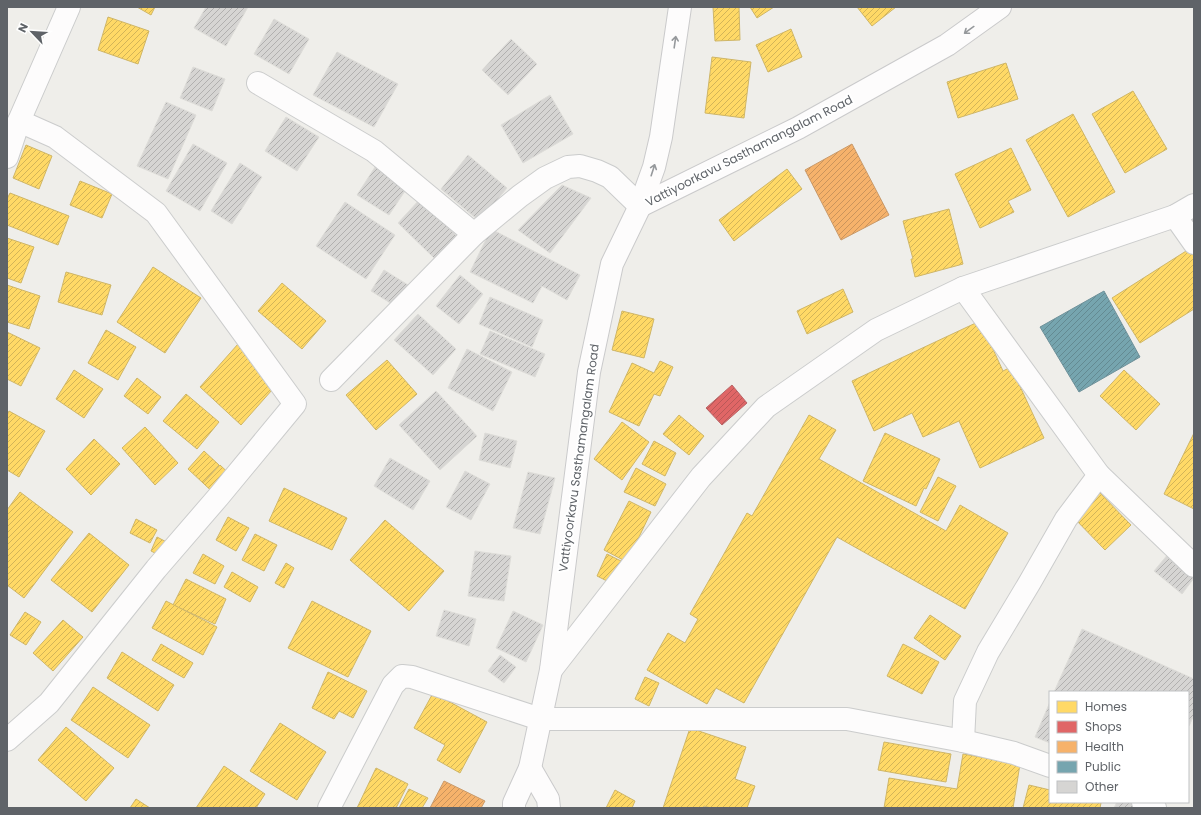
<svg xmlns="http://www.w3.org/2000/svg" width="1201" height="815" font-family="Poppins,sans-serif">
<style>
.homes{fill:url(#homes-hatch);stroke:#cfb667}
.shops{fill:url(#shops-hatch);stroke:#b96567}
.health{fill:url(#health-hatch);stroke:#c99a6a}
.public{fill:url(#public-hatch);stroke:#6f919a}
.building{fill:url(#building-hatch);stroke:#deddd9}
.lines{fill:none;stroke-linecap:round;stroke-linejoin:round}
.street-casing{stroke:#cbcccc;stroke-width:24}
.secondary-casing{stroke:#cacacb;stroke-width:24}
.street{stroke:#fdfcfc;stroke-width:22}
.secondary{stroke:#fdfcfc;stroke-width:22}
.oneway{stroke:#96999c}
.labels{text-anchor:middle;stroke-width:4;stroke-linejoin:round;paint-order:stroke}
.street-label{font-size:12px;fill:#5f6368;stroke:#fff}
</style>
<defs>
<pattern id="homes-hatch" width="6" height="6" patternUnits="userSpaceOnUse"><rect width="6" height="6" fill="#ffd966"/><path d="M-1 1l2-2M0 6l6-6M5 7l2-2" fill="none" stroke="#d2b458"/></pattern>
<pattern id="shops-hatch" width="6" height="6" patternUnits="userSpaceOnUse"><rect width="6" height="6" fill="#e06666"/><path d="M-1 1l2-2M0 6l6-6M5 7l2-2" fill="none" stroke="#b95858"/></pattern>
<pattern id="health-hatch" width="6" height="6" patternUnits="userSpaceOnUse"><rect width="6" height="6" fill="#f6b26b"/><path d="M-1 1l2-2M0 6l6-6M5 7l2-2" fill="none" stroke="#ca945c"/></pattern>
<pattern id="public-hatch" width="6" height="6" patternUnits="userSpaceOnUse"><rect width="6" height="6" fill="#76a5af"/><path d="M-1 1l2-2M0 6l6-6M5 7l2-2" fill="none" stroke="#648a92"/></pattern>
<pattern id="building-hatch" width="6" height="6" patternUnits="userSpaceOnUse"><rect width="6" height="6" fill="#d6d5d3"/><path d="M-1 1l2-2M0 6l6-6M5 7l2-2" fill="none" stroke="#b1b0af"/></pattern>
</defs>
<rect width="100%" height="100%" fill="#efeeea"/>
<!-- homes -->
<g class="homes">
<polygon points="137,7 155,7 151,15"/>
<polygon points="713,7 739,7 740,40 715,41"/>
<polygon points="750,7 774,7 757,18"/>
<polygon points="857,7 896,7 872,26"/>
<polygon points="108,17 149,31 138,64 98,50"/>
<polygon points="791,29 802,57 768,72 756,45"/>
<polygon points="712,57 751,62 744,118 705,113"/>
<polygon points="1006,63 1018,99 958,118 947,82"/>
<polygon points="1133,91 1167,149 1125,173 1092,114"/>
<polygon points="1073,114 1115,192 1068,217 1026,140"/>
<polygon points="26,145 52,156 39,189 13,178"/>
<polygon points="1011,148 1031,190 1008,201 1014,212 980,228 955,174"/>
<polygon points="787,169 802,189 734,241 719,220"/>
<polygon points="80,181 112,194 102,218 70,205"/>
<polygon points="10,193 69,216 58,245 7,225 7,199"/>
<polygon points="949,209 963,264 915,277 911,259 913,259 903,221"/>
<polygon points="7,238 34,247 21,283 7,278"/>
<polygon points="1194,246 1194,309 1140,343 1112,298"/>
<polygon points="153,267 201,298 165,353 117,322"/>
<polygon points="66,272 111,285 102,315 58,302"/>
<polygon points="282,283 326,321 302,349 258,311"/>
<polygon points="7,285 40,296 29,329 7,322"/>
<polygon points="843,289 853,312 807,334 797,311"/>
<polygon points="622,311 654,319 644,358 612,350"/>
<polygon points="980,321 1003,371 1011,367 1044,438 980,468 959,421 923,437 912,413 874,431 852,381"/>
<polygon points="106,330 136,347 118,380 88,363"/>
<polygon points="7,332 40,348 21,386 7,379"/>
<polygon points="238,344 280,381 241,425 200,387"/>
<polygon points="387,360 417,394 376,430 346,395"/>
<polygon points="660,361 673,367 660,396 654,394 639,426 609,412 632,363 654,373"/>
<polygon points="74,370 103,389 84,418 56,399"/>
<polygon points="1124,370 1160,404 1136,430 1100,396"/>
<polygon points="137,378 161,397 148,414 124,396"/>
<polygon points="186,394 219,422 197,449 163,421"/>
<polygon points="9,411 45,431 19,477 7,470 7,415"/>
<polygon points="679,415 704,436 689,455 663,434"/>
<polygon points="809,415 836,430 819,459 946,531 960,505 1008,533 965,609 837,537 744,703 716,688 707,704 647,670 668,633 685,643 698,619 690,614 747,513 752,516"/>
<polygon points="622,422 649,442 622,480 594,459"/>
<polygon points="145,427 178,463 155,485 122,448"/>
<polygon points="885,433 940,459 926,489 924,488 916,506 863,481"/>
<polygon points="1194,433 1194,509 1164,494"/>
<polygon points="94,439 120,464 91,495 66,469"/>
<polygon points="654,441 676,453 665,476 642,464"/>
<polygon points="204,451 219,465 203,483 188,469"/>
<polygon points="220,465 235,479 218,497 203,483"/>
<polygon points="636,468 666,484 655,506 624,492"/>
<polygon points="938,477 956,486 938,521 920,512"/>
<polygon points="284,488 347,518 332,550 269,521"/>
<polygon points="20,492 73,532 24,598 7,585 7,510"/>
<polygon points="1100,493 1131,525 1105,550 1074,518"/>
<polygon points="629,501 651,512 627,562 604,550"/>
<polygon points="228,517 249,528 236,551 216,540"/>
<polygon points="136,519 157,530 150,543 130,533"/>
<polygon points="385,520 444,571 409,611 350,560"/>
<polygon points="89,533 129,565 92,612 51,580"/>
<polygon points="255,534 277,545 264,571 242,560"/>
<polygon points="157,537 178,548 171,561 151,551"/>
<polygon points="203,554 224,566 215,584 193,573"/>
<polygon points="607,554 623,562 613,584 597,576"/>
<polygon points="286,563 294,568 284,588 275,583"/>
<polygon points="232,572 258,587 250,602 224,587"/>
<polygon points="186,579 226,599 215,624 173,605"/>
<polygon points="166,601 217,627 203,655 152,628"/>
<polygon points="312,601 371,631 348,677 288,648"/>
<polygon points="25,612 41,622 26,645 10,635"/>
<polygon points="930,615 961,636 945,660 914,638"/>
<polygon points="63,620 83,637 53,671 33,653"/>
<polygon points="161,644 193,663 184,678 152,660"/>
<polygon points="903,644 939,662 922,694 887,676"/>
<polygon points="122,652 174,685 158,711 107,678"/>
<polygon points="328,672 367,691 353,718 339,711 334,719 312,708"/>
<polygon points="645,677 659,683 649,706 635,699"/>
<polygon points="93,687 150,725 128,758 71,720"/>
<polygon points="433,693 487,722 460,773 437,760 445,745 414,728"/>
<polygon points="280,723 326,752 297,800 250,771"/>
<polygon points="66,727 114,768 86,801 38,760"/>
<polygon points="690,728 746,747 735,779 755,786 747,808 711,808 704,806 703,808 663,808"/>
<polygon points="884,742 951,754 946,782 878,770"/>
<polygon points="963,754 1020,764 1013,808 884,808 889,778 957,789"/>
<polygon points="224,766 265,794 256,808 196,808"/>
<polygon points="376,768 408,784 396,808 357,808"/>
<polygon points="1029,785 1050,790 1050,802 1097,802 1101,803 1100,808 1023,808"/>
<polygon points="409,789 428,798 422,808 399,808"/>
<polygon points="615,790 635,801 632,808 606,808"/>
<polygon points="136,799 150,808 130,808"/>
</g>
<!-- shops -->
<polygon class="shops" points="732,385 747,403 722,425 706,408"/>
<!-- health -->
<g class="health">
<polygon points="852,144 889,215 841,240 805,170"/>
<polygon points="444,781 485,801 481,808 430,808"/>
</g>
<!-- public -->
<polygon class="public" points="1104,291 1140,357 1079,392 1040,327"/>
<!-- building -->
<g class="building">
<polygon points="206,7 248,7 226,46 194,28"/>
<polygon points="274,19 309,39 289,74 254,54"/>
<polygon points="511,39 537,64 508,95 482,70"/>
<polygon points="337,52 398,84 374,127 313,95"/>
<polygon points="193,67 225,79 212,111 180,98"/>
<polygon points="550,95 573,134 523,163 501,125"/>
<polygon points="166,102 196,115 168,179 137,166"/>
<polygon points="286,117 319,137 297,171 265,151"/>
<polygon points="193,144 227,163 200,211 166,191"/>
<polygon points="468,155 507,188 479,221 441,189"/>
<polygon points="240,163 262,177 232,224 211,211"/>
<polygon points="377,164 409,185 389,215 357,195"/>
<polygon points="562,185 591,198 550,253 518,230"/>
<polygon points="420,199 457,236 435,259 398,223"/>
<polygon points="345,202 395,235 366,279 316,246"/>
<polygon points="491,229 580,275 567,300 542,286 533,303 470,272"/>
<polygon points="384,270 413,288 400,309 371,291"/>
<polygon points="460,275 483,294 459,324 436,306"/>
<polygon points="490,297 543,320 532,347 479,324"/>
<polygon points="418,314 456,349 433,375 394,340"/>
<polygon points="490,331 545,354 535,377 480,354"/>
<polygon points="467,349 512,372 493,411 448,388"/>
<polygon points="436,391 477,436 440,470 399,425"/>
<polygon points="485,433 517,441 510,468 479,460"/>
<polygon points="390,458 430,481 413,510 374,486"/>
<polygon points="465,471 490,484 471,520 446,507"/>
<polygon points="528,472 555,478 540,534 513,528"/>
<polygon points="475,551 511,556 504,601 468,596"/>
<polygon points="1169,553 1194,573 1194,578 1182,594 1154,571"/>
<polygon points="444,610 476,619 469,646 436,636"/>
<polygon points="513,611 543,625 526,662 496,648"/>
<polygon points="1082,629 1194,679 1194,715 1189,726 1188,725 1188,692 1054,692"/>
<polygon points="500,655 516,667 504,683 488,671"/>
<polygon points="1050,702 1050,743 1035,737"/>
<polygon points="1117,802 1133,802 1147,808 1114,808"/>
</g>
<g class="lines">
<!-- street casing -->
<g class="street-casing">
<g id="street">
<polyline points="258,83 374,151 474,234 520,196 545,178 568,167 580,166 597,171 610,177 640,206"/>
<polyline points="7,157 19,121 69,7"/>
<polyline points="1175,216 1194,243"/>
<polyline points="963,288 1099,475 1194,566"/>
<polyline points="331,380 474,234"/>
<polyline points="551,670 701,477 766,407 876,330 963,288 1175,216 1194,205"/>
<polyline points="7,740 49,703 156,569 219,496 295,404 156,213 55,137 19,121"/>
<polyline points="963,741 965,701 988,652 1030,582 1066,519 1099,475"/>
<polyline points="1143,802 1155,808"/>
<polyline points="329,808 393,685 402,676 412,677 540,719 847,719 963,741 1014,753 1050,766"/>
</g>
</g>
<!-- secondary casing -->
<g class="secondary-casing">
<g id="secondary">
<polyline points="640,206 798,128 947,45 1000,7"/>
<polyline points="530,768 548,799 549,808"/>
<polyline points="514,808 514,803 530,768 551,670 589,372 612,264 640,206 654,167 661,137 680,7"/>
</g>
</g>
<!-- street -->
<use href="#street" class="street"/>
<!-- secondary -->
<use href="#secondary" class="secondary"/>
</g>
<!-- one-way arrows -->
<defs><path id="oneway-shaft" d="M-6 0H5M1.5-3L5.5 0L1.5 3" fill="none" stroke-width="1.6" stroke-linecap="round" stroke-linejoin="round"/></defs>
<g class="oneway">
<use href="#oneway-shaft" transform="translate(969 30) rotate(144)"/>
<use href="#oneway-shaft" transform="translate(675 42) rotate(-82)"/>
<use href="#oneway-shaft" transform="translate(653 170) rotate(-72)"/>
</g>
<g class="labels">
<!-- street labels -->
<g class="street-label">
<text transform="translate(749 151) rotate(-27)" y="4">Vattiyoorkavu Sasthamangalam Road</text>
<text transform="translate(579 458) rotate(-82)" y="4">Vattiyoorkavu Sasthamangalam Road</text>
</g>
</g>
<!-- border -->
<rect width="1201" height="815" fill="none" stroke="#5f6368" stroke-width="16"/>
<!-- legend -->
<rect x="1049" y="691" width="140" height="112" fill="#ffffff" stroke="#bfc1c3"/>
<rect x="1057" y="701" width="20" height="12" fill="#ffd966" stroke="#bfc1c3"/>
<text x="1085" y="711" font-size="12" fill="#5f6368">Homes</text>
<rect x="1057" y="721" width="20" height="12" fill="#e06666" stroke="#bfc1c3"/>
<text x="1085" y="731" font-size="12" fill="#5f6368">Shops</text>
<rect x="1057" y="741" width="20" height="12" fill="#f6b26b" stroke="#bfc1c3"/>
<text x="1085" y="751" font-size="12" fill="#5f6368">Health</text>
<rect x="1057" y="761" width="20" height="12" fill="#76a5af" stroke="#bfc1c3"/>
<text x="1085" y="771" font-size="12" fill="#5f6368">Public</text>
<rect x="1057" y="781" width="20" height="12" fill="#d6d5d3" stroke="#bfc1c3"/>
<text x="1085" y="791" font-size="12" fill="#5f6368">Other</text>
<!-- north arrow -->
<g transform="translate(32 32) rotate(295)" stroke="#ffffff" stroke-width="3" paint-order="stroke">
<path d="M0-3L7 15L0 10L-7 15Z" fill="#5f6368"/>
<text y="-6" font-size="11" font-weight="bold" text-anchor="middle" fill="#5f6368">N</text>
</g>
</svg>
